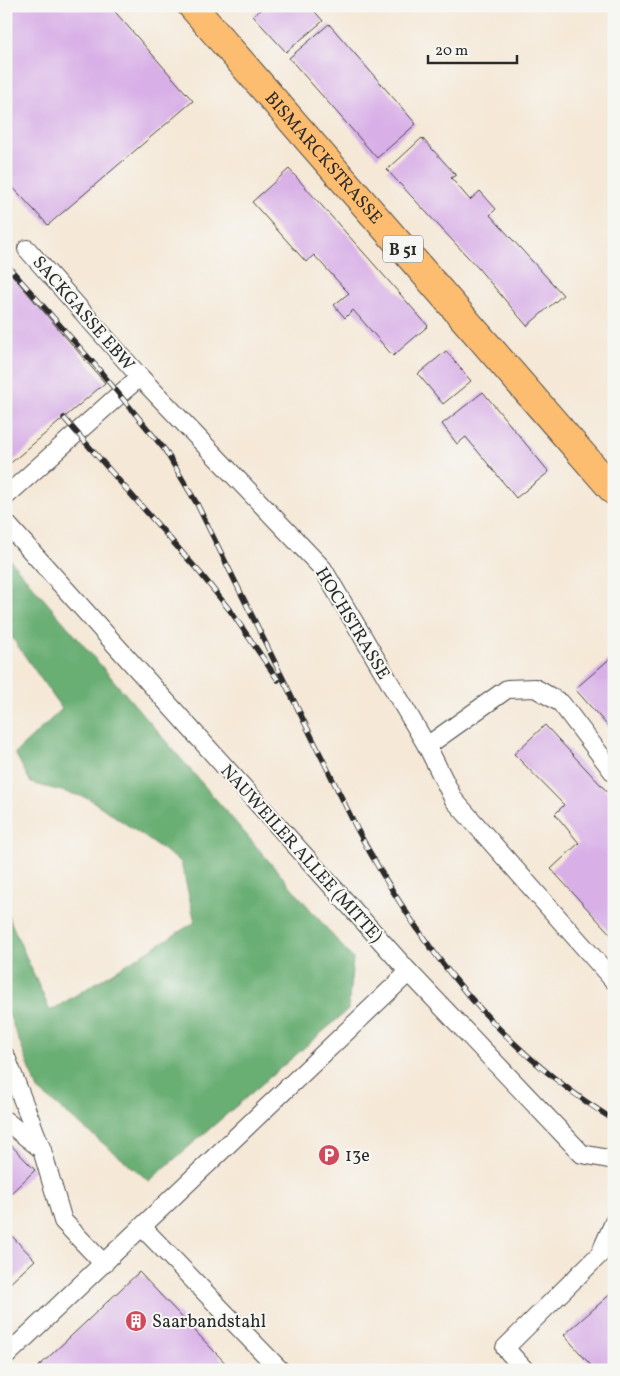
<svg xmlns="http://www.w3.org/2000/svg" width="620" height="1376" font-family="Vollkorn,serif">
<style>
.forest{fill:#69ae73;stroke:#4a6c4f}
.building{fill:#d8afe7}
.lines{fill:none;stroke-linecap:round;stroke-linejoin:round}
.service-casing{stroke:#494745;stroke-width:20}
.primary-casing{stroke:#494745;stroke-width:30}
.service{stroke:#fff;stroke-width:18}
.primary{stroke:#fcbd6f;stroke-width:28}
.rail-casing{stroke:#2b2b2b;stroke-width:5.5}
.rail{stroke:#f6f6f2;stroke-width:4;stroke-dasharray:11;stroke-linecap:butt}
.labels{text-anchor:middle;stroke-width:4;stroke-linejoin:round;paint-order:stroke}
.shield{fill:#f6f6f2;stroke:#686867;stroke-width:1}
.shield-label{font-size:16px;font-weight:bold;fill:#2b2b2b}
.street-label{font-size:18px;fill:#2b2b2b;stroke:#f6f6f2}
.poi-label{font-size:18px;fill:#2b2b2b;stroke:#f6f6f2;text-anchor:start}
</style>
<rect width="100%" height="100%" fill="#f6f6f2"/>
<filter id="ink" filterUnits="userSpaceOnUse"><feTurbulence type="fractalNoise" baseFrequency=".02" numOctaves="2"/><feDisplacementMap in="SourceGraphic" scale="10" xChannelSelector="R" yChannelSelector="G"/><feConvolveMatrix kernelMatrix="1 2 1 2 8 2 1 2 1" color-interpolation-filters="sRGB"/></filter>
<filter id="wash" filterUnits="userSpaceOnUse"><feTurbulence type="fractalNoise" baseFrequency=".0096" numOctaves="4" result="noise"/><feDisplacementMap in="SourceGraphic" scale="20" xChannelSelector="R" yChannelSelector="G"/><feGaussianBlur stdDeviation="1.12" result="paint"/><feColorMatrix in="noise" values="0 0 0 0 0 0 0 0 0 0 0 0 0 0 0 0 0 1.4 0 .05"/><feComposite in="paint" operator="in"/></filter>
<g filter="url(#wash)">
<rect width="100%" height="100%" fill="#f5e8d7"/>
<!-- forest -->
<polygon class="forest" points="6,555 353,959 348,1010 149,1181 38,1090 6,1007 6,911 50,1011 195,922 181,862 88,798 31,783 15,753 62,709 6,629"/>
<g id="blocks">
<!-- building -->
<g class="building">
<polygon points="6,6 110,6 193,101 48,225 6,180"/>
<polygon points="264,6 310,6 323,21 286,52 253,16"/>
<polygon points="329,24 416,124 377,158 289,58"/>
<polygon points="422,138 456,175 451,178 470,200 480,191 496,209 490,215 563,295 527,326 478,268 387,170"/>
<polygon points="289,169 372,262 428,326 393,356 353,310 345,318 334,305 349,293 343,287 314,255 306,262 252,202"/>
<polygon points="6,268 105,383 6,467"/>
<polygon points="446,351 471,381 443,404 418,374"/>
<polygon points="483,392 549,472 516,498 466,437 457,444 442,424"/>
<polygon points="614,655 614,733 575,689"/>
<polygon points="545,725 614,799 614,938 551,869 579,843 555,814 564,805 514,754"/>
<polygon points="6,1140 35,1170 6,1198"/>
<polygon points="6,1230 35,1260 6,1287"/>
<polygon points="139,1272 232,1370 35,1370"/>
<polygon points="614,1291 614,1370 595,1370 564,1335"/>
</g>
</g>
</g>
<g filter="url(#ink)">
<use href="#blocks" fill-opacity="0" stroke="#494745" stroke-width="1"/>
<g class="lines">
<!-- service casing -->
<g class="service-casing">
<g id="service">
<polyline points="27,249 140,377"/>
<polyline points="6,496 120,394 140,377 323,569 427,746 454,800 614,981"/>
<polyline points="6,523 409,972 582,1154 614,1160"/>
<polyline points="427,746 507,689 535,688 561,703 614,773"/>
<polyline points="6,1057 42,1150 63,1221 104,1264"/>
<polyline points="6,1121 41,1149"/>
<polyline points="142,1227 280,1370"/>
<polyline points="6,1356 409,972"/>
<polyline points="525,1370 505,1348 600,1254 614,1222"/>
</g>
</g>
<!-- primary casing -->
<g class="primary-casing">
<g id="primary">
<path id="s1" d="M192,6L614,491"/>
</g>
</g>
<!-- service -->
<use href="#service" class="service"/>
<!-- primary -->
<use href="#primary" class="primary"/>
<!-- rail casing -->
<g class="rail-casing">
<g id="rail">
<path d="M6,264L95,365L165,450L197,504L357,829C421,948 497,1048 614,1120"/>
<polyline points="64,418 201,574 232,613 278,680"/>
</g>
</g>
<!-- rail -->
<use href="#rail" class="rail"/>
</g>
</g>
<!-- icons -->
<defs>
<g id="parking-disc" transform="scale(1.125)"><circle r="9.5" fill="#d1495b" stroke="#f6f6f2"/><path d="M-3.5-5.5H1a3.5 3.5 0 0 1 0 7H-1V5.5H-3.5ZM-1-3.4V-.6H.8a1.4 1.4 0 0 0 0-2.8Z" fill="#fff"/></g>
<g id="building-disc" transform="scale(1.125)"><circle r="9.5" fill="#d1495b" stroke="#f6f6f2"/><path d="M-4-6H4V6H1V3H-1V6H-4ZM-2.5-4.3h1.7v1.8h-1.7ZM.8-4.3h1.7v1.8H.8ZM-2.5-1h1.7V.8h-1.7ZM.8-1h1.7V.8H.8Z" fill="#fff"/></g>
</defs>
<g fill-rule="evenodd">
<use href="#parking-disc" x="329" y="1155"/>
<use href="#building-disc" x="136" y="1321"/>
</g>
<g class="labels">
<!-- shield labels -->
<rect class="shield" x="383" y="235.5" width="40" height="27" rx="4"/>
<g class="shield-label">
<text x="403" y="255">B 51</text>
</g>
<!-- street labels -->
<g class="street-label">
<text dy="6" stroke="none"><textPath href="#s1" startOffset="201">BISMARCKSTRASSE</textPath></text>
<text transform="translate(84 313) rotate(49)" y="6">SACKGASSE EBW</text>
<text transform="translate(353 623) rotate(59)" y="6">HOCHSTRASSE</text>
<text transform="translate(302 853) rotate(48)" y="6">NAUWEILER ALLEE (MITTE)</text>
</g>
<!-- poi labels -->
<g class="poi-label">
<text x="345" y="1161">13e</text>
<text x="152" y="1327">Saarbandstahl</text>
</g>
</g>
<!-- margin -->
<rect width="620" height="1376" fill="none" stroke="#f6f6f2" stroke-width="25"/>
<!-- scale -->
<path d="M428 55v8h89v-8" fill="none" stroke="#2b2b2b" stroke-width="2.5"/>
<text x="435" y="55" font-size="15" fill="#2b2b2b" stroke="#f6f6f2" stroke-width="4" paint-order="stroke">20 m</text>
</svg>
